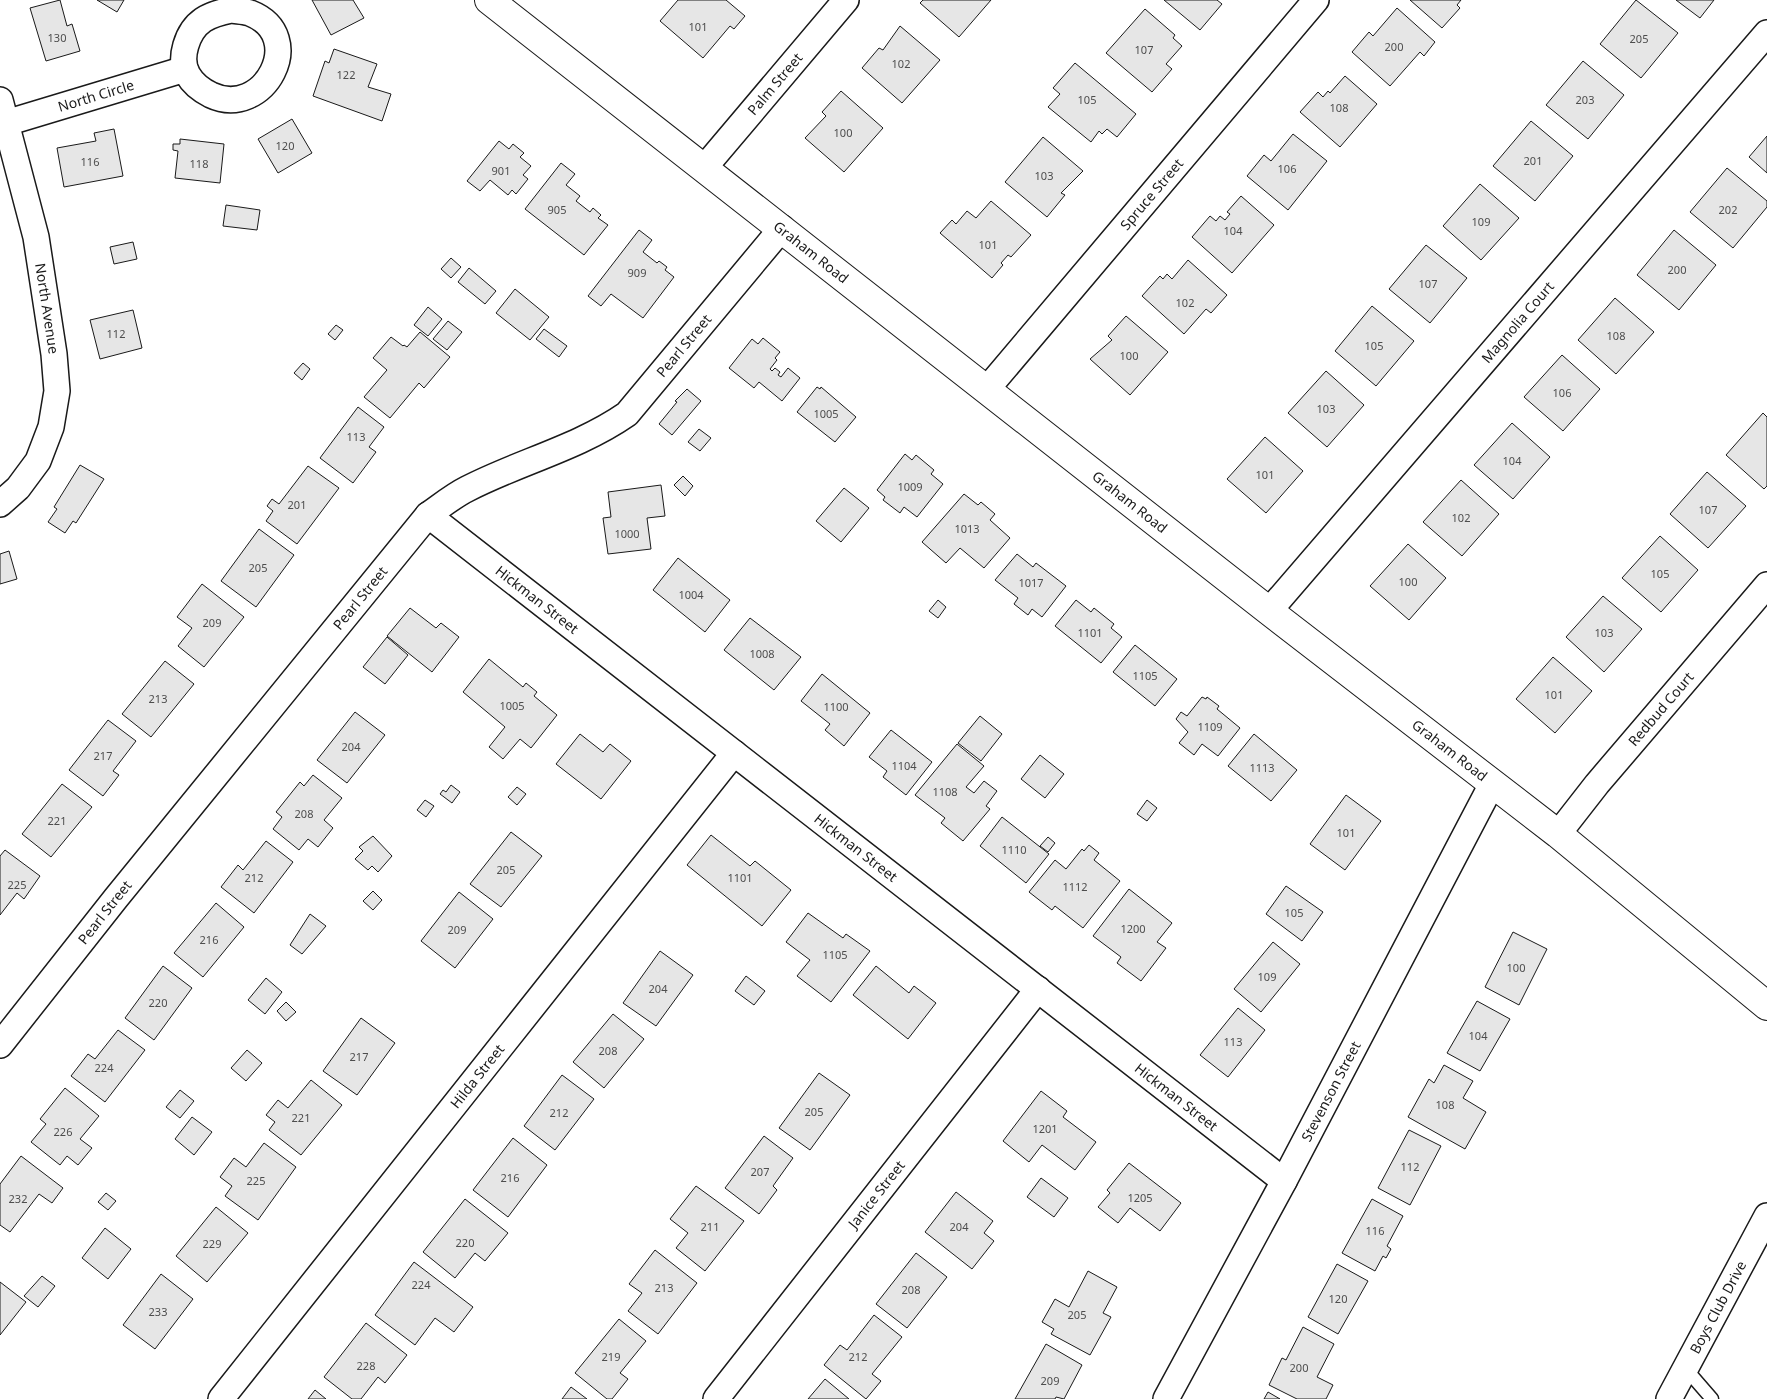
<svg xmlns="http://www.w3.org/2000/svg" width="1767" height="1399" font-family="'Noto Sans',sans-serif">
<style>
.building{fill:#e6e6e6;stroke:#1a1a1a}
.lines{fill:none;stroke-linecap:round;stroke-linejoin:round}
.lane-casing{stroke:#1a1a1a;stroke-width:15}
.street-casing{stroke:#1a1a1a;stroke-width:28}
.secondary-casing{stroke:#1a1a1a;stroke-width:30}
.lane{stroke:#fff;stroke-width:12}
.street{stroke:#fff;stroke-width:25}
.secondary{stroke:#fff;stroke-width:28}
.labels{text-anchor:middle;stroke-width:4;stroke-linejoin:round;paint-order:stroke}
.number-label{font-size:11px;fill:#4d4d4d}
.street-label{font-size:14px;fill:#1a1a1a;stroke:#fff}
</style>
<rect width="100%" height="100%" fill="#fff"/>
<!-- building -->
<g class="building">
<polygon points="60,0 67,26 72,24 80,51 46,61 30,8"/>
<polygon points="97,0 124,0 117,12"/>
<polygon points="312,0 353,0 364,18 331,35"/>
<polygon points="678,0 726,0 745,16 734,29 730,26 703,58 660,21"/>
<polygon points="923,0 991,0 959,37 920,3"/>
<polygon points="1164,0 1217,0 1222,4 1200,30"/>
<polygon points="1410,0 1461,0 1457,5 1460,8 1442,28"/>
<polygon points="1636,0 1678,33 1641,78 1600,44"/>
<polygon points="1676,0 1714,0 1700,18"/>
<polygon points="1397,8 1435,42 1424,56 1420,52 1390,86 1352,52 1369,32 1373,36"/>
<polygon points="1145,9 1175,35 1173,38 1182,46 1166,64 1172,69 1152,92 1106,53"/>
<polygon points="900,26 940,60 902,103 862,68 879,48 883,50"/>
<polygon points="334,49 377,64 368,87 391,94 382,121 313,96 325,61 329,63"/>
<polygon points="1583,61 1624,95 1588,139 1546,105"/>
<polygon points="1075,63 1136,114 1117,137 1107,129 1102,134 1099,131 1091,142 1048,107 1060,94 1053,88"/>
<polygon points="1345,76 1377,104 1340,147 1300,112 1318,92 1323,97 1328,91 1330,93"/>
<polygon points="841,91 883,128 844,172 805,138 826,116 822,112"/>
<polygon points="292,119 312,153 278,173 258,139"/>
<polygon points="1531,121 1573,156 1535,201 1493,166"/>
<polygon points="114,129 123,176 64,187 57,148 96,141 94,133"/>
<polygon points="1293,134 1327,161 1288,210 1247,176 1264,155 1271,161"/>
<polygon points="1767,136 1767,173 1749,157"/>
<polygon points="1043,137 1083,171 1061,193 1065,195 1047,217 1005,182"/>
<polygon points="180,139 224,144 220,183 175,178 178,151 173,150 173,144 180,144"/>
<polygon points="499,141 509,149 513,144 524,153 520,157 531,166 523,175 528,179 516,194 512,190 508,195 490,180 480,191 467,181"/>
<polygon points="561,163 575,174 566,185 580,196 576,201 590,212 593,208 601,215 598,218 608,225 584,255 525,209"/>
<polygon points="1727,168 1767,201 1767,207 1733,248 1690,212"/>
<polygon points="1480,184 1519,218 1481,260 1443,226"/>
<polygon points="1241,196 1274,225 1232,273 1192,237 1210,216 1216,221 1220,216 1225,220 1230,214 1227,212"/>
<polygon points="991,201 1031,235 1011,257 1008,255 1001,263 1003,265 992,278 940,233 952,220 956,224 967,211 976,218"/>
<polygon points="226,205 260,210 257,230 223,226"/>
<polygon points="639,230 652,240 643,252 657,263 659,261 667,267 665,270 674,277 643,318 611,294 601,306 588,296"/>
<polygon points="1674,230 1716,265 1679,310 1637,275"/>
<polygon points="133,242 137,259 114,264 110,247"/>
<polygon points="1426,245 1467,278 1430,323 1389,289"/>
<polygon points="451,258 461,267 451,278 441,269"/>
<polygon points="1188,260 1227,295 1211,313 1206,309 1184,334 1142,296 1160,276 1163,279 1167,274 1172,279"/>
<polygon points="469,268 496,291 485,304 458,282"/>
<polygon points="515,289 549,317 530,340 496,313"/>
<polygon points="1615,298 1654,332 1616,374 1578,340"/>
<polygon points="1372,306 1414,341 1376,386 1335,351"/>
<polygon points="428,307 442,319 428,336 414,325"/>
<polygon points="133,310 142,348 100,359 90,320"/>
<polygon points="1126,316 1168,352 1130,395 1090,359 1112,340 1108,336"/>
<polygon points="448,321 462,332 447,350 433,339"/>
<polygon points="336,325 343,330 335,340 328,334"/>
<polygon points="544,329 567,346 559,357 536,339"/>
<polygon points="420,332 450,357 424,388 419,383 390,418 364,397 387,370 373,358 391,337 403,346 404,345 407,347"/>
<polygon points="763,338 780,352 775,358 777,360 770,369 772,371 775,368 780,372 778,375 781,377 788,368 800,378 782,401 759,382 754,388 729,368 752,339 758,344"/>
<polygon points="1562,355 1600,389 1563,431 1524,397"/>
<polygon points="303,363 310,369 302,380 294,373"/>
<polygon points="1326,371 1364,405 1327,447 1288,413"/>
<polygon points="817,387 820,389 821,387 856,417 835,442 797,412"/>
<polygon points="687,389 701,401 672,435 659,424 677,402 675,401"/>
<polygon points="358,407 384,427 369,447 376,452 353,483 320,458"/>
<polygon points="1763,413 1767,417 1767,486 1764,489 1726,455"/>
<polygon points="1512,423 1550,457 1513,499 1474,465"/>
<polygon points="699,429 711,438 700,451 688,442"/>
<polygon points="1265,437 1303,471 1266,513 1227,479"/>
<polygon points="905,454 912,460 916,455 934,470 931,474 943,484 917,517 904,507 900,513 883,500 885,497 877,490"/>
<polygon points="80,465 104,479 76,523 73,521 65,533 48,522 57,509 54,507"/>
<polygon points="308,466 339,488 297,544 266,521 273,511 267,506 272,499 279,504"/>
<polygon points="1707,472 1746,506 1708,548 1670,514"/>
<polygon points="683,476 693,486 685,496 674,485"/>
<polygon points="1461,480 1499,514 1462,556 1423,522"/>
<polygon points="661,485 665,516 647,518 651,549 608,554 603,518 611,517 608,492"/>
<polygon points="844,488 869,508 841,542 816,521"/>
<polygon points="964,494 978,505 981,502 995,514 990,520 1010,538 984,568 960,548 946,563 922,542"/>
<polygon points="259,529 294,555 256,607 221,581"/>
<polygon points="1660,536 1698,570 1661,612 1622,578"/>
<polygon points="1408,544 1446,578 1409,620 1370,586"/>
<polygon points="9,551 17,579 0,584 0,554"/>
<polygon points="1017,554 1033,567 1036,563 1066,586 1042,617 1032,609 1028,615 1014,604 1018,598 995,580"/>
<polygon points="678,558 730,600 705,632 653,590"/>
<polygon points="202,584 244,617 204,667 178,646 192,628 177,617"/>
<polygon points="1603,596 1642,629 1604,672 1566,637"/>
<polygon points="938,600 946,607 938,618 929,611"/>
<polygon points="1076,600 1091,612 1094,608 1114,624 1111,628 1122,637 1101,663 1055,626"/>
<polygon points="410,608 436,628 441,623 459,637 432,672 387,636"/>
<polygon points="750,618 801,657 774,690 724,650"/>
<polygon points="387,637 408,655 385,684 363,667"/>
<polygon points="1135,645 1177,679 1155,706 1113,672"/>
<polygon points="1553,657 1592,691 1555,733 1516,699"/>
<polygon points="489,659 523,687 526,683 537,692 534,696 557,715 531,748 520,739 503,759 489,747 505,727 463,692"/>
<polygon points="165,661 194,684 151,737 122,714"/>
<polygon points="822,674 870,713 844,746 825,730 830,724 801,701"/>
<polygon points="1202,697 1206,699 1207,697 1219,706 1217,709 1240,728 1218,756 1202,744 1194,755 1179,743 1188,732 1176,719 1181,712 1187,716"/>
<polygon points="355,712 385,735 347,783 317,760"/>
<polygon points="980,716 1002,734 981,761 958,743"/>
<polygon points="108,720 136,741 113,771 119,775 103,796 69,770"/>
<polygon points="891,730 932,762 906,795 883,777 887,771 869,757"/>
<polygon points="580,734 603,752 610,744 631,761 601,799 556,764"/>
<polygon points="1254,734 1297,770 1271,801 1228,766"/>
<polygon points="957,744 984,766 966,787 974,793 984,781 997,791 986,806 990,809 963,841 941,823 945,818 915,795"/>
<polygon points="1040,755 1064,774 1045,798 1021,779"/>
<polygon points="313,775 342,798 324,820 333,828 318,847 308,839 299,850 273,829 282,817 276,812 300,782 304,786"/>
<polygon points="62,784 92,807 51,857 22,834"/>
<polygon points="451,785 460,792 452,803 440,794 443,790 446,792"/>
<polygon points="517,787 526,794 517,805 508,797"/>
<polygon points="1346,795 1381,821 1345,870 1310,844"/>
<polygon points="425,800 434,806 426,817 417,810"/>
<polygon points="1147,800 1157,808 1147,821 1137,814"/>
<polygon points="1002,817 1049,854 1026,883 980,846"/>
<polygon points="511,832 542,856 501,907 470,884"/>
<polygon points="711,835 750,866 755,861 791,890 762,926 687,865"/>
<polygon points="373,836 392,856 378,872 372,866 368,870 355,859 363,851 359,847"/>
<polygon points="1048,837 1055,843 1048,852 1040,846"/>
<polygon points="266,841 293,862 254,913 221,887 238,865 243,870"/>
<polygon points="1089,845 1099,853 1094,860 1120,881 1083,928 1055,906 1052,910 1029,892 1055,860 1066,869 1082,849 1084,851"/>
<polygon points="5,850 40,876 24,899 17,893 0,915 0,856"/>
<polygon points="1286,886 1323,912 1302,941 1266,914"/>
<polygon points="1129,889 1172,923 1157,942 1166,948 1141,981 1117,963 1121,957 1093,936"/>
<polygon points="373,891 382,900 373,910 363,901"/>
<polygon points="459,892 493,919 455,968 421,941"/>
<polygon points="216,903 244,927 203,977 174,953"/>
<polygon points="808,913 843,938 846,934 870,951 831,1002 797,976 810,960 786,942"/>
<polygon points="310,914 326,926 302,954 290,945"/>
<polygon points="1513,932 1547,949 1519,1005 1485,987"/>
<polygon points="1273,942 1300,964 1261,1012 1234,989"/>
<polygon points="660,951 693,975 656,1026 623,1003"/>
<polygon points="163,966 192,988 154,1040 125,1018"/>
<polygon points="876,966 909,993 914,986 936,1003 908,1039 853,995"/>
<polygon points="746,976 765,991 754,1005 735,991"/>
<polygon points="266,978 282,992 265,1014 248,1000"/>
<polygon points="1477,1001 1510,1019 1480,1071 1447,1053"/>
<polygon points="286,1002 296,1012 286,1021 277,1011"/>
<polygon points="1238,1008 1265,1030 1228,1077 1200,1055"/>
<polygon points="613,1014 644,1039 604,1088 573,1062"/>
<polygon points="361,1018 395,1043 357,1095 323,1071"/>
<polygon points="118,1030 145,1050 105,1102 71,1076 88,1054 95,1059"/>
<polygon points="247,1050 262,1063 246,1081 231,1068"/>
<polygon points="1444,1065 1473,1081 1463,1098 1486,1112 1465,1149 1408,1117 1429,1079 1434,1083"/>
<polygon points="819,1073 850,1095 810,1150 779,1128"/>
<polygon points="562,1075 594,1099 555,1150 524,1126"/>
<polygon points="311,1080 342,1105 301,1155 269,1130 275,1122 266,1115 278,1100 288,1108"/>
<polygon points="65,1088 99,1116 80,1139 92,1148 78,1165 67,1156 60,1165 31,1142 46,1124 40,1119"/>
<polygon points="180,1090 194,1101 180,1118 166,1107"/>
<polygon points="1041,1091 1067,1111 1063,1117 1096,1142 1075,1170 1042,1145 1029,1162 1003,1141"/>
<polygon points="192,1117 212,1132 194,1155 175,1139"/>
<polygon points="1409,1130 1441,1146 1410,1205 1378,1188"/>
<polygon points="764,1136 793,1158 773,1186 777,1190 759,1214 725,1188"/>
<polygon points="513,1138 547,1165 508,1217 473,1190"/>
<polygon points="264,1143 296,1167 258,1220 225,1196 232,1186 220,1177 234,1158 246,1167"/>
<polygon points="21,1156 63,1188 52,1203 39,1194 10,1232 0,1225 0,1184"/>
<polygon points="1129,1163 1181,1203 1160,1231 1130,1208 1118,1223 1098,1207 1110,1193 1107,1190"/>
<polygon points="1041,1178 1068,1198 1054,1217 1027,1197"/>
<polygon points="696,1186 744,1221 705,1271 676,1248 688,1233 670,1219"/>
<polygon points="956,1192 993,1221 984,1233 994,1241 972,1269 925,1232"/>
<polygon points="106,1193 116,1201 108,1210 98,1202"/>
<polygon points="465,1199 508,1233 485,1261 475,1253 455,1278 423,1252"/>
<polygon points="1372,1199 1403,1216 1387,1246 1391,1249 1386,1258 1383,1256 1375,1271 1342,1253"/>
<polygon points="216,1207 248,1233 207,1282 176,1256"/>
<polygon points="105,1228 131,1249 108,1279 82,1258"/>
<polygon points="655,1250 697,1283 658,1334 628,1311 642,1293 629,1284"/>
<polygon points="916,1253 947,1277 907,1328 876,1304"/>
<polygon points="414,1262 473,1307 454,1332 435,1318 415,1345 375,1315"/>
<polygon points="1337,1264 1368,1281 1338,1334 1308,1317"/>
<polygon points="1088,1271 1117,1287 1103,1313 1111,1317 1090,1355 1051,1334 1054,1329 1042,1322 1055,1299 1069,1307"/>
<polygon points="161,1274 193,1299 155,1349 123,1325"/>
<polygon points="42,1276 55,1286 38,1307 24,1296"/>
<polygon points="0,1282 26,1302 0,1335"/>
<polygon points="874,1315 902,1337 872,1374 881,1381 866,1399 824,1365 840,1345 847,1350"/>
<polygon points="619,1319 646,1341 620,1373 628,1379 612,1399 607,1399 575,1373"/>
<polygon points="366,1323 407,1355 385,1383 378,1377 361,1399 352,1399 324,1377"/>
<polygon points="1303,1327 1334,1344 1317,1377 1333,1385 1326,1399 1297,1399 1269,1385 1282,1358 1286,1360"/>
<polygon points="1046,1344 1082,1365 1064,1399 1056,1397 1055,1399 1015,1399"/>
<polygon points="825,1379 849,1399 808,1399"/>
<polygon points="571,1387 587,1399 562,1399"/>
<polygon points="315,1390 326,1399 308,1399"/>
<polygon points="1268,1392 1280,1399 1264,1399"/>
</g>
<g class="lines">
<!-- lane casing -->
<g class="lane-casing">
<polyline id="lane" points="1686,1369 1712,1399"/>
</g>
<!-- street casing -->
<g class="street-casing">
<g id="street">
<path d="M231,10C237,11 244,11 250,13C309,36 264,120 211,95C201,90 193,84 188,75C178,59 187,31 203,20C212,14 221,12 231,10Z"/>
<path id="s1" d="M0,100L36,237L54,354L57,391L51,427L38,461L18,488L0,504"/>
<path id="s2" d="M6,123L185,69"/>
<path id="s3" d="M704,168L846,0"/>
<path id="s4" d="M987,389L1316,0"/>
<path id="s5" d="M428,515L1284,1181"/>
<path id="s6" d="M1269,611L1767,33"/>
<path id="s7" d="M1558,834L1597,784L1767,585"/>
<path id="s8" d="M0,1045L116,898L428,515C441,506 453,496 467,489C519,462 578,448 627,414L782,228"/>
<path id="s9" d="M221,1399L734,753"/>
<path id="s10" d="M716,1399L1038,989"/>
<path id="s11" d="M1166,1399L1284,1181L1492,784"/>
<path id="s12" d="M1669,1399L1767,1216"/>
</g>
</g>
<!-- secondary casing -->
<g class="secondary-casing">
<g id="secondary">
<path id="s13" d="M489,0L1269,611L1558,834L1767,1006"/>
</g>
</g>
<!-- lane -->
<use href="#lane" class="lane"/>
<!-- street -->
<use href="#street" class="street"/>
<!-- secondary -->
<use href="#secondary" class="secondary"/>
</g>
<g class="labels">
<!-- number labels -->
<g class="number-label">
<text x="698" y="31">101</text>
<text x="57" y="42">130</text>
<text x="1639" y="43">205</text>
<text x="1394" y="51">200</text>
<text x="1144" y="54">107</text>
<text x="901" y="68">102</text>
<text x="346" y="79">122</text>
<text x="1087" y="104">105</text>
<text x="1585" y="104">203</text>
<text x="1339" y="112">108</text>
<text x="843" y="137">100</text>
<text x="285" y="150">120</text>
<text x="1533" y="165">201</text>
<text x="90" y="166">116</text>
<text x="199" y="168">118</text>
<text x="1287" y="173">106</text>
<text x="501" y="175">901</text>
<text x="1044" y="180">103</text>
<text x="557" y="214">905</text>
<text x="1728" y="214">202</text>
<text x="1481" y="226">109</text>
<text x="1233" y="235">104</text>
<text x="988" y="249">101</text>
<text x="1677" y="274">200</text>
<text x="637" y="277">909</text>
<text x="1428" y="288">107</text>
<text x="1185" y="307">102</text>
<text x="116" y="338">112</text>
<text x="1616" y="340">108</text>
<text x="1374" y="350">105</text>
<text x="1129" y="360">100</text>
<text x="1562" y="397">106</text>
<text x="1326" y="413">103</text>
<text x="826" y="418">1005</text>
<text x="356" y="441">113</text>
<text x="1512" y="465">104</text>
<text x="1265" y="479">101</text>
<text x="910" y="491">1009</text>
<text x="297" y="509">201</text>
<text x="1708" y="514">107</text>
<text x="1461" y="522">102</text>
<text x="967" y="533">1013</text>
<text x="627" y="538">1000</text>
<text x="258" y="572">205</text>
<text x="1660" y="578">105</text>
<text x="1408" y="586">100</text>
<text x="1031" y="587">1017</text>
<text x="691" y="599">1004</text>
<text x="212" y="627">209</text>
<text x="1090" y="637">1101</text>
<text x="1604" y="637">103</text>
<text x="762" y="658">1008</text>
<text x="1145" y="680">1105</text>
<text x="1554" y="699">101</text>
<text x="158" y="703">213</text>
<text x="512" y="710">1005</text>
<text x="836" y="711">1100</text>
<text x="1210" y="731">1109</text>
<text x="351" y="751">204</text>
<text x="103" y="760">217</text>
<text x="904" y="770">1104</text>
<text x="1262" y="772">1113</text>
<text x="945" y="796">1108</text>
<text x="304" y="818">208</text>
<text x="57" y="825">221</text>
<text x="1346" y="837">101</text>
<text x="1014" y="854">1110</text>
<text x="506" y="874">205</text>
<text x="254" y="882">212</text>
<text x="740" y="882">1101</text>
<text x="17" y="889">225</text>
<text x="1075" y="891">1112</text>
<text x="1294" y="917">105</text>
<text x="1133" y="933">1200</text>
<text x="457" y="934">209</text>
<text x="209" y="944">216</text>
<text x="835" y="959">1105</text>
<text x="1516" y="972">100</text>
<text x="1267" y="981">109</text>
<text x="658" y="993">204</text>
<text x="158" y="1007">220</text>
<text x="1478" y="1040">104</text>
<text x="1233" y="1046">113</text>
<text x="608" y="1055">208</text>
<text x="359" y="1061">217</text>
<text x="104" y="1072">224</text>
<text x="1445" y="1109">108</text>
<text x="814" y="1116">205</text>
<text x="559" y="1117">212</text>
<text x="301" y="1122">221</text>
<text x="1045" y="1133">1201</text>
<text x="63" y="1136">226</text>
<text x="1410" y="1171">112</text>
<text x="760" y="1176">207</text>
<text x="510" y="1182">216</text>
<text x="256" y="1185">225</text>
<text x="1140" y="1202">1205</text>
<text x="18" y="1203">232</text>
<text x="710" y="1231">211</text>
<text x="959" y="1231">204</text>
<text x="1375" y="1235">116</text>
<text x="465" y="1247">220</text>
<text x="212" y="1248">229</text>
<text x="421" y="1289">224</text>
<text x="664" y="1292">213</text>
<text x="911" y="1294">208</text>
<text x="1338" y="1303">120</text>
<text x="158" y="1316">233</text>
<text x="1077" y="1319">205</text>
<text x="611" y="1361">219</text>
<text x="858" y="1361">212</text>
<text x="366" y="1370">228</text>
<text x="1299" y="1372">200</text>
<text x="1050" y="1385">209</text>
</g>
<!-- street labels -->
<g class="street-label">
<text dy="5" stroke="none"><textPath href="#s3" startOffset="110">Palm Street</textPath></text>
<text dy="5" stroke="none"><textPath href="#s2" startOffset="94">North Circle</textPath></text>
<text dy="5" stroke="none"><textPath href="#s4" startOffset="255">Spruce Street</textPath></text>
<text dy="5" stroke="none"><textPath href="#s13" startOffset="409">Graham Road</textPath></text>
<text dy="5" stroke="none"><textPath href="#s1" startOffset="214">North Avenue</textPath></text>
<text dy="5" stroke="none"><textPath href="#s6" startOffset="381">Magnolia Court</textPath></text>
<text dy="5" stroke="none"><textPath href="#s8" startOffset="994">Pearl Street</textPath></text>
<text dy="5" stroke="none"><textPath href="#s13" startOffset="814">Graham Road</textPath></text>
<text dy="5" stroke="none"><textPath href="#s8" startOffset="574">Pearl Street</textPath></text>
<text dy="5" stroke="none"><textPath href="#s5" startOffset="138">Hickman Street</textPath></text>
<text dy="5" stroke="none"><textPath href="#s7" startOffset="162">Redbud Court</textPath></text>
<text dy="5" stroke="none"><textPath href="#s13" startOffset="1219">Graham Road</textPath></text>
<text dy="5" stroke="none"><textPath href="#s5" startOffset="542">Hickman Street</textPath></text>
<text dy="5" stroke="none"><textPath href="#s8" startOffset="169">Pearl Street</textPath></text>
<text dy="5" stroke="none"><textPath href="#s9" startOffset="412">Hilda Street</textPath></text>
<text dy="5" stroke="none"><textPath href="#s11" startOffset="349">Stevenson Street</textPath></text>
<text dy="5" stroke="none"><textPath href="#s5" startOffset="948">Hickman Street</textPath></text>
<text dy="5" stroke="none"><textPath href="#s10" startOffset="260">Janice Street</textPath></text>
<text dy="5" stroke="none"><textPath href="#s12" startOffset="104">Boys Club Drive</textPath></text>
</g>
</g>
</svg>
